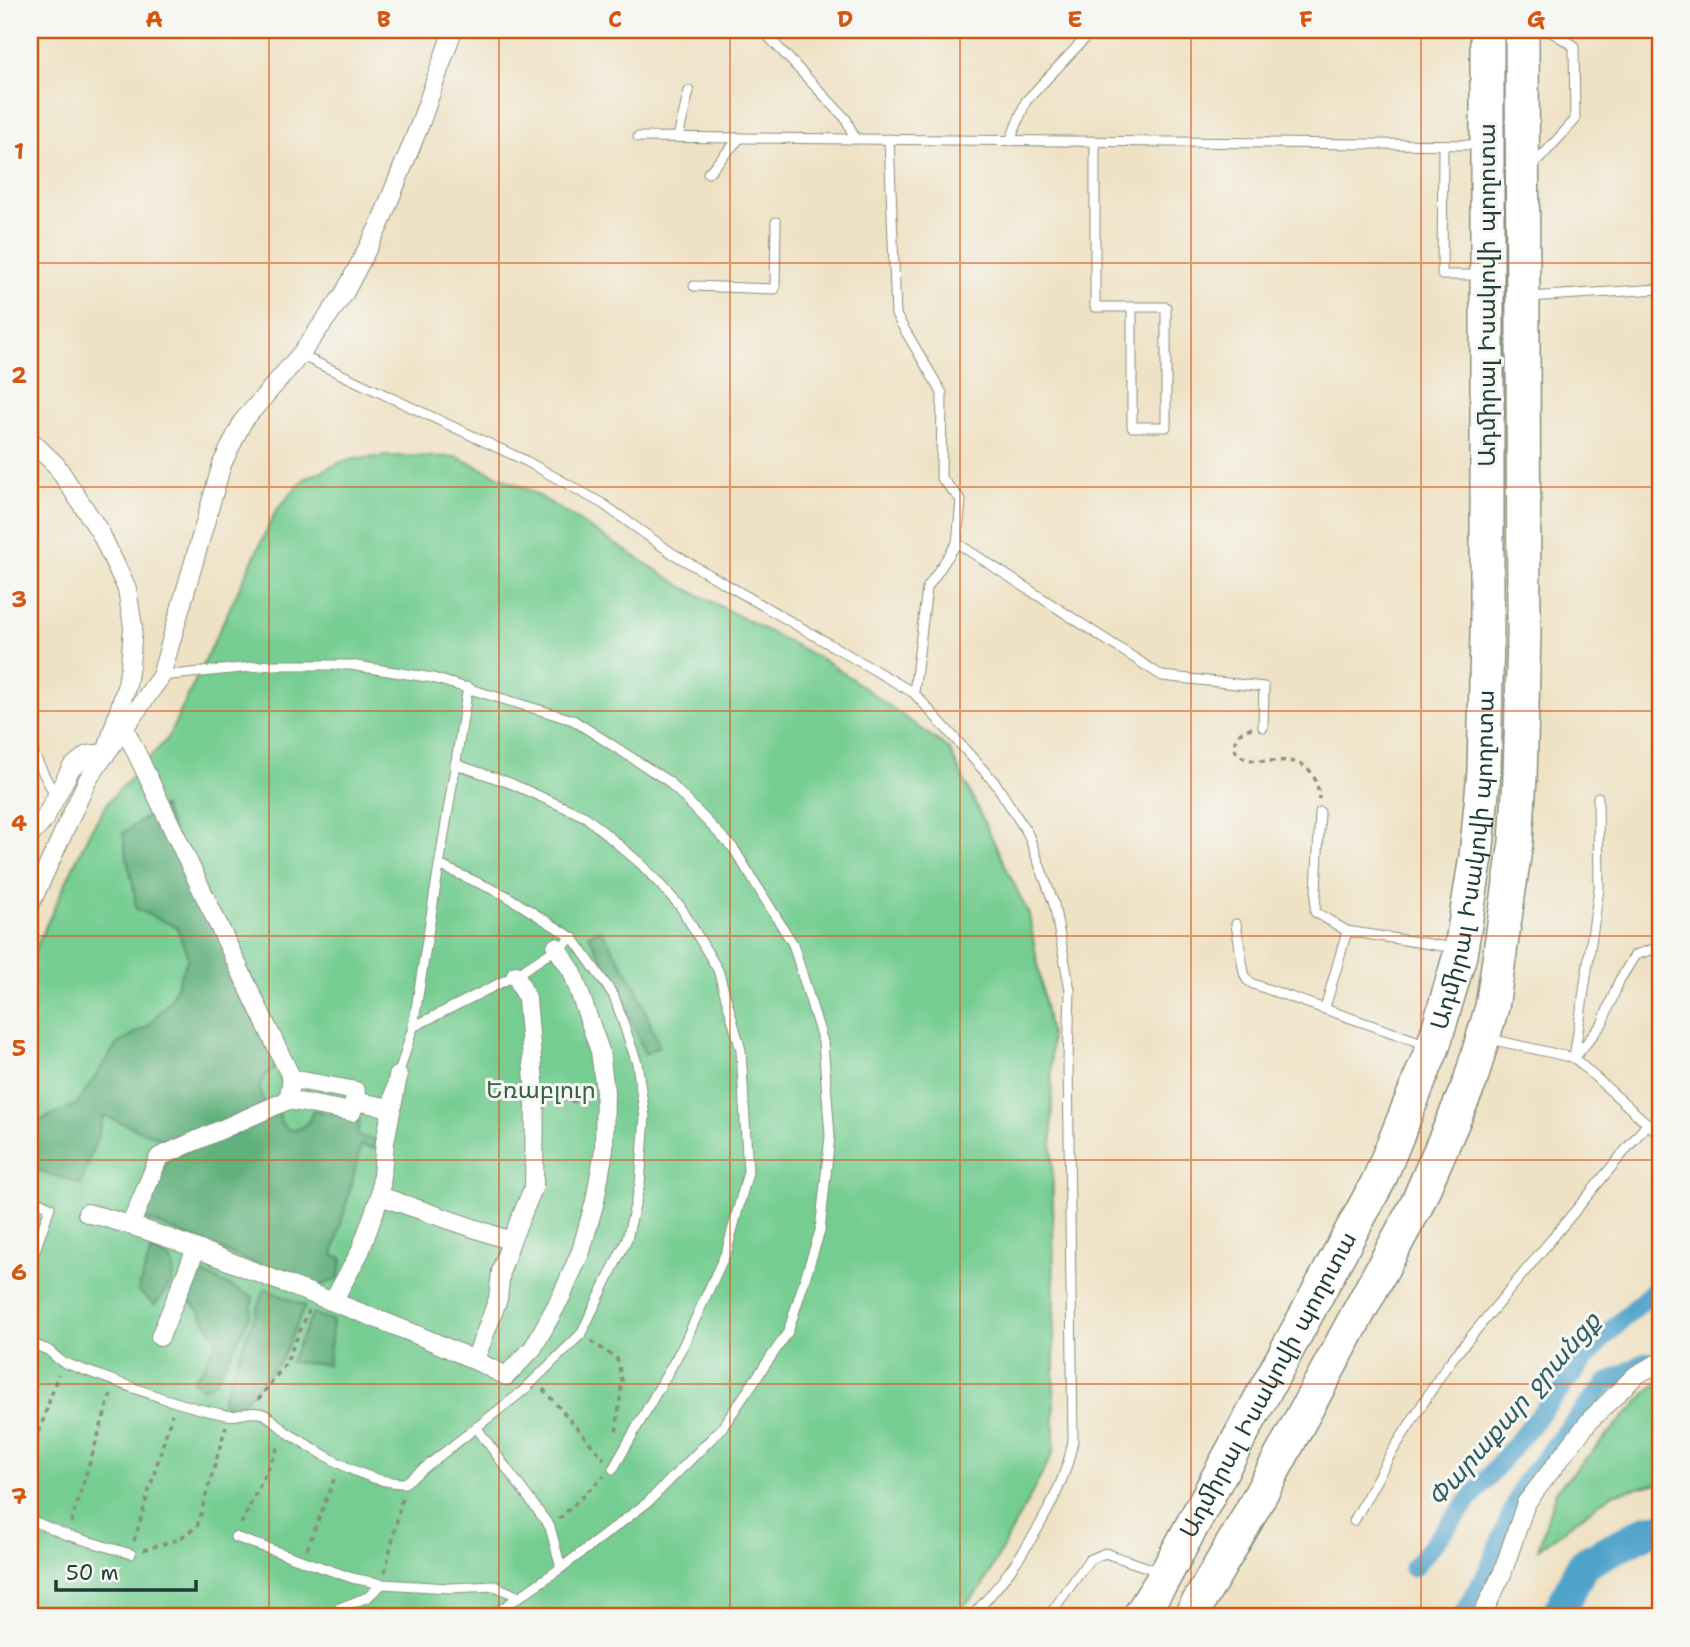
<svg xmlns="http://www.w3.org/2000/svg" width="1690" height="1647" font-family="'Shantell Sans','Noto Sans Armenian',sans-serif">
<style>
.green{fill:#76cd92;stroke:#4a8563;stroke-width:2}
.forest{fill:#60b07c;stroke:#407658;stroke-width:2}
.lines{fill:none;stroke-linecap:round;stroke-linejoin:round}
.canal{stroke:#50a3cb;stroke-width:19}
.river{stroke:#50a3cb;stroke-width:33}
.lane-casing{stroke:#878f7c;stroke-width:11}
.street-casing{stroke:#878f7c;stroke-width:20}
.highway-casing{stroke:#878f7c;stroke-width:36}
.path{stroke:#878f7c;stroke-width:3.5;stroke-dasharray:5 5;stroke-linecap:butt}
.lane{stroke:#fff;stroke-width:9}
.street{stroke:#fff;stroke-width:18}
.highway{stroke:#fff;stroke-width:33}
.grid{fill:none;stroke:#d45610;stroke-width:2;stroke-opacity:0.55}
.labels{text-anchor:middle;stroke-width:6;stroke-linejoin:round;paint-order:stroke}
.street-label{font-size:24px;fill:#1f3d34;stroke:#f6f6f2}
.park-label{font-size:24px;fill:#35614c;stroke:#f6f6f2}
.water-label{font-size:26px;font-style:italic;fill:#2e5c61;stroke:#f6f6f2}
.neatline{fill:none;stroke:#d45610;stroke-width:2.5}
.grid-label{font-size:23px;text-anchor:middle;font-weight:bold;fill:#d45610}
</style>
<rect width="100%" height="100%" fill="#f6f6f2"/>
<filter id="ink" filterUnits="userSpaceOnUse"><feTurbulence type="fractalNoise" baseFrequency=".0143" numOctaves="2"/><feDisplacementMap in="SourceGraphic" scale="14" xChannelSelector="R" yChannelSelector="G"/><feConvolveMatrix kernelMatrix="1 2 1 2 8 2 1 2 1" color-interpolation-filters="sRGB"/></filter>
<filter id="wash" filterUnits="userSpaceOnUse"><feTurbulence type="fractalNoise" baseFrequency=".00686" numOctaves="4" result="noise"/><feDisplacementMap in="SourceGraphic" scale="28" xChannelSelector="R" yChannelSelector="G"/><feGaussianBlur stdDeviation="1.57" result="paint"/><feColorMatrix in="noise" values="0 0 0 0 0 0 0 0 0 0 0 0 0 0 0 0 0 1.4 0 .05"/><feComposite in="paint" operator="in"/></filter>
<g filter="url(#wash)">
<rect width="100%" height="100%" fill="#efe1c3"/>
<!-- green -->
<g class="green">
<polygon points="389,456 457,457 531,491 685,588 831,664 949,749 1029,915 1051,1040 1054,1309 1054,1451 982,1587 953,1617 30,1617 30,960 89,833 109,801 168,738 276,511 304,479 346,460"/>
<polygon points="1660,1382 1660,1483 1612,1494 1538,1549 1556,1491 1648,1391"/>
</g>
<!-- forest -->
<g class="forest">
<path d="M162,806L279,1067C261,1074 254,1088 266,1104L173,1143L104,1116L81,1184L30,1168V1125L77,1104L117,1044L149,1025L171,999L188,958L177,927L136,909C135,882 125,859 123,833Z"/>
<polygon points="601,930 635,985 659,1046 645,1054 620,992 588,934"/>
<path d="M313,1110L360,1120L357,1136L376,1140L374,1148L361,1146L333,1255L343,1258L338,1279L315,1288L143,1218L167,1159L279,1111C279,1138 308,1134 313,1110Z"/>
<path d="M151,1250L171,1260C179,1278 166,1291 155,1305L138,1291Z"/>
<polygon points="197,1274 207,1275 253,1297 251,1314 216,1381 202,1389 193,1380 204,1367 217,1340 199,1310 187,1298"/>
<polygon points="265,1289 305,1306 282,1359 243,1402 221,1403"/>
<polygon points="313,1313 333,1321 328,1365 290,1362"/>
</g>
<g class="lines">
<!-- canal -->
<g class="canal">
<polyline points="1413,1568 1602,1339 1651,1293 1660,1290"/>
<polyline points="1461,1617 1488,1570 1524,1483 1605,1384 1647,1361"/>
</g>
<!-- river -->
<polyline class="river" points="1557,1617 1583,1564 1649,1530 1660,1529"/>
</g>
</g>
<g filter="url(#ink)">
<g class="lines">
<!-- lane casing -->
<g class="lane-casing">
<g id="lane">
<polyline points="762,30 846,119 855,139"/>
<polyline points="638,137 1480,145"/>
<polyline points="678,137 689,91"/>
<polyline points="889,139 896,315 942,393 941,478 961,500 957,543 927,588 914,693"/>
<polyline points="1010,141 1026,101 1089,34"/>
<polyline points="1095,142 1095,307 1166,307 1166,427 1132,427 1132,307"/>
<polyline points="1443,145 1442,275 1481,275"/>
<polyline points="1533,166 1575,120 1574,46 1548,30"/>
<polyline points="708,173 740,138"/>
<polyline points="694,286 775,289 776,222"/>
<polyline points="1528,297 1660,289"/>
<path d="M300,355L526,461L603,504L672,553L914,693L996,784L1028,834L1054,904L1070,990L1068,1062L1073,1441C1062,1502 1013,1573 971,1617"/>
<polyline points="957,543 1162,676 1264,687 1263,727"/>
<polyline points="161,676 272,665 350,665 433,678 573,720 668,781 734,849 793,944 823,1042 830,1136 820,1231 788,1332 722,1428 648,1502 561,1568 490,1617"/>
<polyline points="30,747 55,796"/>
<polyline points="455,764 510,783 586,817 641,864 680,906 718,970 741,1050 748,1172 727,1250 683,1346 613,1469"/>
<polyline points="1320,812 1315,912 1347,931 1455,948"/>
<polyline points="1236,924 1244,973 1247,980 1253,984 1428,1045"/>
<polyline points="1325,1008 1347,931"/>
<polyline points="413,1027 468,687"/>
<polyline points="1490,1039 1574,1058 1660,1135"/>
<polyline points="1576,1056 1602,1024 1619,981 1635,955 1660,947"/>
<polyline points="1574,1058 1599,889 1598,797"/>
<polyline points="398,1076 413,1027 516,975 573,938"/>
<polyline points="30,1198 50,1207 30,1265"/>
<path d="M30,1343L48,1350L62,1362C116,1381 170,1404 226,1415C238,1418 250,1409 263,1414C272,1417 280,1428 288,1433C321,1453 366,1484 405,1483L523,1391L581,1334L627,1239L640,1184L645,1117L637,1063L614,996L573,938L505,895L439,865"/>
<polyline points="476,1427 550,1527 561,1568"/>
<polyline points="30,1520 67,1535 131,1554"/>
<polyline points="1354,1521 1390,1455 1448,1364 1648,1123"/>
<polyline points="235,1537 352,1578 382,1584 450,1588 495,1586 519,1597"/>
<polyline points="317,1617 368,1597 382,1584"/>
<polyline points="1048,1617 1089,1560 1105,1553 1149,1568 1156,1575"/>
</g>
</g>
<!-- street casing -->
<g class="street-casing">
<g id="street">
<polyline points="30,440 56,465 100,532 127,589 133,627 130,666 127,684 106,753 87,755 71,768 44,820 30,836"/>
<polyline points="125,729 292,1079 288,1100 159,1157 131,1224"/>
<polyline points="30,905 88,779 161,676 222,464 243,421 300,355 344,294 379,226 420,124 453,30"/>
<polyline points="288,1100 352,1112 356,1091 292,1079"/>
<polyline points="354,1101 391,1108"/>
<polyline points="380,1196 511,1241"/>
<path d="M87,1213C156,1230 222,1259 289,1285C362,1313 437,1340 506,1376L533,1348L561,1297L581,1251L595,1201L604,1150L605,1091L600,1051L572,971L556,947"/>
<polyline points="333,1301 360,1252 380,1196 385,1142 398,1076"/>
<polyline points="160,1337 196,1249"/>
<polyline points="475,1360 498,1299 501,1271 511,1241 534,1186 535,1094 527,999 516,975"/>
<polyline points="1481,1617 1502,1574 1526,1503 1590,1420 1636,1375 1660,1362"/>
</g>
</g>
<!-- highway casing -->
<g class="highway-casing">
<g id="highway">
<path id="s1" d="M1139,1617L1162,1581L1379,1180L1433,1047L1460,955L1476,857L1484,772L1487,634V30"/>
<polyline points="1190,1617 1246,1521 1416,1206 1470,1082 1492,1007 1516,842 1520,777 1524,634 1522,30"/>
</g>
</g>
<!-- path -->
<g class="path">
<path d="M1252,728C1240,730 1235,736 1234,748C1251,781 1315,732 1319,799"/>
<polyline points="551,1099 589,1103"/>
<polyline points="591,1341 617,1359 622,1380 616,1434"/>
<polyline points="543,1389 604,1459"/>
<polyline points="258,1400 286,1363 309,1310"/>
<polyline points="30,1461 58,1374"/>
<polyline points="559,1519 604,1476"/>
<polyline points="71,1523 111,1394"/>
<polyline points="241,1524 280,1443"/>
<polyline points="134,1541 172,1414"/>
<polyline points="307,1549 336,1474"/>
<polyline points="143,1550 177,1540 197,1527 226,1426"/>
<polyline points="385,1572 403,1494"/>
</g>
<!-- lane -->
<use href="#lane" class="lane"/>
<!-- street -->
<use href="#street" class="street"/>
<!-- highway -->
<use href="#highway" class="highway"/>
</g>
</g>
<!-- grid -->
<path class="grid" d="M269,30V1617M499,30V1617M730,30V1617M960,30V1617M1191,30V1617M1421,30V1617M30,263H1660M30,487H1660M30,711H1660M30,936H1660M30,1160H1660M30,1384H1660"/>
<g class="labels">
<!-- street labels -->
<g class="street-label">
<text transform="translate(1487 295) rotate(-90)" y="8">Ադմիրալ Իսակովի պողոտա</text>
<text dy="8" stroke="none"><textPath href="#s1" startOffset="833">Ադմիրալ Իսակովի պողոտա</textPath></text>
<text dy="8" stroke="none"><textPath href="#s1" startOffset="266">Ադմիրալ Իսակովի պողոտա</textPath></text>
</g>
<!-- park labels -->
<g class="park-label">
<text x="541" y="1098">Եռաբլուր</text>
</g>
<!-- water labels -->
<g class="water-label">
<text transform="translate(1514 1409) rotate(-49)" y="9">Փարաքար ջրանցք</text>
</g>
</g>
<!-- margin -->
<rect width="1690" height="1647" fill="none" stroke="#f6f6f2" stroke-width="77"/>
<!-- scale -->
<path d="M56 1580v10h140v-10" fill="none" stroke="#1f3d34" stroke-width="3.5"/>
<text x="66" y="1580" font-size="21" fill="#1f3d34" stroke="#f6f6f2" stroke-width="5" paint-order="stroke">50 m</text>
<rect x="38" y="38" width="1614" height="1570" class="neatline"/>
<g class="grid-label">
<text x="154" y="27">A</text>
<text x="384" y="27">B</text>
<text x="615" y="27">C</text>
<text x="845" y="27">D</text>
<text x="1075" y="27">E</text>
<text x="1306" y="27">F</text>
<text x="1536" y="27">G</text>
<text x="19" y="159">1</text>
<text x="19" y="383">2</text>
<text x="19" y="607">3</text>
<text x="19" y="831">4</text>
<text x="19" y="1056">5</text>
<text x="19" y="1280">6</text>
<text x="19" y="1504">7</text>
</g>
</svg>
